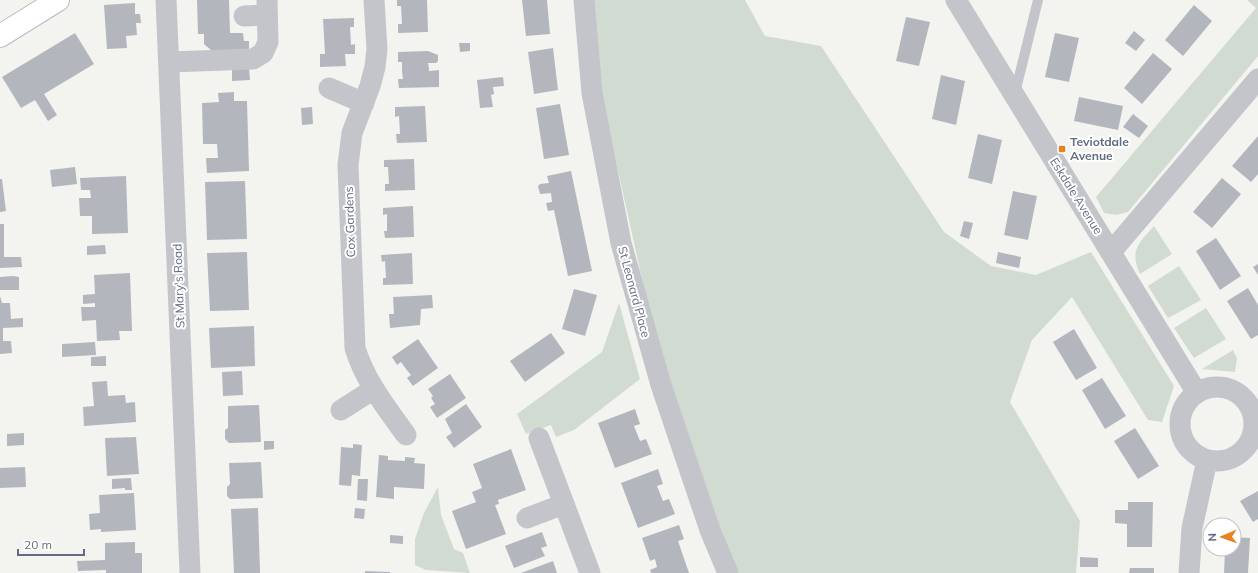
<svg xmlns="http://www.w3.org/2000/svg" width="1258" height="573" font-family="Mulish,sans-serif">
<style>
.green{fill:#d2dbd1}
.building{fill:#b3b6bd}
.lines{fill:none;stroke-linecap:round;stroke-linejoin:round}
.secondary-casing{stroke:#b8bac0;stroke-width:24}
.lane{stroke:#c4c5ca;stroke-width:10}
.street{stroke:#c4c5ca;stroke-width:21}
.secondary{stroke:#fff;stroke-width:22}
.poi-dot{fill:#e7841d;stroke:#fff;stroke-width:1.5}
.labels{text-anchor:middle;stroke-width:4;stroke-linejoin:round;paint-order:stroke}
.poi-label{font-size:12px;font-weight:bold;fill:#626b82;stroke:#fff;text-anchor:start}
.street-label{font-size:12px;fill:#626b82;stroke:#fff}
</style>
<rect width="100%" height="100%" fill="#f3f4f0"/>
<!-- green -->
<g class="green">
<polygon points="590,0 745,0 765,36 821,46 944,232 991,266 1036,275 1091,252 1174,386 1162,422 1148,420 1072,297 1032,340 1010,402 1080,521 1076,573 736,573 718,526 654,333 603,103"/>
<polygon points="1247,0 1258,0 1258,56 1128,212 1116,215 1104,213 1096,197 1256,8"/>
<path d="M1154,226L1172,254L1140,274C1129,250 1139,243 1154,226Z"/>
<polygon points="1179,266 1201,300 1168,318 1148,286"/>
<polygon points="619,303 640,379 574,430 556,437 551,425 526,434 517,414 602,352"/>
<polygon points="1206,308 1226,339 1194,358 1174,328"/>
<polygon points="1233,350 1237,358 1235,372 1202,369"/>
<polygon points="438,487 441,515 454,549 463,553 470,573 426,570 415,565 415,539 424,513"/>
</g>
<!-- building -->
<g class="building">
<polygon points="197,0 229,0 230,33 243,33 244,41 249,41 249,50 213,52 204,44 204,34 198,34"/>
<polygon points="397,0 427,0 428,32 398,33 398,24 402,24 401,6 397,6"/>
<polygon points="522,0 547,0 550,34 526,36"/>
<polygon points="135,3 135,14 140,14 141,23 136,23 137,35 126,36 127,48 107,49 104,5"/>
<polygon points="1194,5 1212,21 1183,56 1165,40"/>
<polygon points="906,17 930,22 919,66 896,61"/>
<polygon points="354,18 354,27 350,27 351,45 355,44 355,54 345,54 346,66 320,67 320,54 325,54 323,19"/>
<polygon points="1134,31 1145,40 1136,51 1125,43"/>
<polygon points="75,33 94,64 44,94 57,115 48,121 35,100 21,108 2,77"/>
<polygon points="1055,33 1079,38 1069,82 1045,77"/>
<polygon points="459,43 470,43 470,51 460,52"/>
<polygon points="553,48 558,90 534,94 528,52"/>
<polygon points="428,51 438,55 438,61 436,63 428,63 429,69 429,71 439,70 439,87 399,88 398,79 403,79 402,71 402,62 398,62 398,52"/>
<polygon points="1153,53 1172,69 1142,104 1124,88"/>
<polygon points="249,68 250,80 232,81 232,69"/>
<polygon points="941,75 965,81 956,125 932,119"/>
<polygon points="503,77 504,86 493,87 494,94 491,95 493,107 480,108 477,80"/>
<polygon points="234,92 234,101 247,101 249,171 207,173 206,158 218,158 217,144 203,144 202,103 219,102 218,93"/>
<polygon points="1079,97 1123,106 1118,130 1074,121"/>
<polygon points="560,104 569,155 544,159 536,108"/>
<polygon points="425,106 427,142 397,143 396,134 400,134 399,116 395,117 395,107"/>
<polygon points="312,107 313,124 302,125 301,108"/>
<polygon points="1133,114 1148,126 1139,138 1123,127"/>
<polygon points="978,134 1002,140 992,184 968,178"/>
<polygon points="1258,136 1258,174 1251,182 1232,166"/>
<polygon points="414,159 415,190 385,191 385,184 389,184 388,167 384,167 384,160"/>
<polygon points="75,167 77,184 52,187 50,170"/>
<polygon points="571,171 592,271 568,276 554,210 548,211 546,203 552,202 551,193 540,194 538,186 540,184 549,183 547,176"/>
<polygon points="126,176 128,233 92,234 92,216 80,216 79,198 91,198 90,190 81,190 80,178"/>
<polygon points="1222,178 1241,194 1212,228 1193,212"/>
<polygon points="0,179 2,179 6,211 0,212"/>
<polygon points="245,181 247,239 207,240 205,182"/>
<polygon points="1013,191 1037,196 1028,240 1004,235"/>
<polygon points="413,206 414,237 385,238 384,231 387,231 387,214 383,215 383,208"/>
<polygon points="964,221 973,223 969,239 960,236"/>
<polygon points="0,224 4,224 4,257 21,257 22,267 0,268"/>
<polygon points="1216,238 1241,276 1220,290 1196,251"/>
<polygon points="105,245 106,254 87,255 87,246"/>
<polygon points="247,252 249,310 210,311 207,253"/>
<polygon points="998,252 1021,257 1019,268 996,263"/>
<polygon points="412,253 413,284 383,285 383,278 386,278 385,261 382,262 381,255"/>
<polygon points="1258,264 1258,275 1253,267"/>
<polygon points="130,273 132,331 119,331 120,340 97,341 96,320 82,321 81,307 95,307 95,303 83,304 83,295 95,294 94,275"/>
<polygon points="13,276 19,277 19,290 0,290 0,277"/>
<polygon points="1248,288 1258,305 1258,335 1251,339 1227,301"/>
<polygon points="574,289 597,295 585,336 562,329"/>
<polygon points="432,295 433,308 421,309 420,325 390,328 389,314 394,314 393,297"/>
<polygon points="0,296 2,303 10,303 11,319 23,318 23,327 3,328 3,341 11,341 12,353 0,354"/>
<polygon points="254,326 255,366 211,368 209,328"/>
<polygon points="1074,329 1097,368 1076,380 1053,342"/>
<polygon points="551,333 565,353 525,382 510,361"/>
<polygon points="418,339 438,368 413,386 407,378 411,375 406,369 401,362 397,365 392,357"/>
<polygon points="95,342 96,355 62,357 62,344"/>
<polygon points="106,356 106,366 91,366 91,357"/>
<polygon points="242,371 243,395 223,396 222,372"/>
<polygon points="450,374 466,398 437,418 430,407 435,404 431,398 433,396 428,389"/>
<polygon points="1102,378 1126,416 1105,429 1082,390"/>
<polygon points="107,381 108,396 125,395 126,403 135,402 136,422 84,426 83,407 94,406 92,382"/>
<polygon points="466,404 482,427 454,448 446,437 452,433 445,419"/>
<polygon points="259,405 261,442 229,443 225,439 225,430 228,428 228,406"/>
<polygon points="635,409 640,424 634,426 640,441 646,439 652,454 615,468 598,423"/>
<polygon points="1135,428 1159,466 1138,479 1114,441"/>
<polygon points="24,433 24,445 7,446 7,434"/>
<polygon points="136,437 139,474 107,476 105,438"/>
<polygon points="264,441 274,441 274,449 264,450"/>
<polygon points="353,444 362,445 360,476 352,475 351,486 339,485 341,447 353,448"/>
<polygon points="511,449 526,490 498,500 499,504 495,505 506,534 466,549 452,511 476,502 472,492 482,488 473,464"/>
<polygon points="379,455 388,456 388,460 405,461 405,457 415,458 414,463 425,464 424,489 394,487 394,499 376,497"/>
<polygon points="261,462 263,498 230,499 227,496 227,487 230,484 229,463"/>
<polygon points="25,467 26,487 0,488 0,468"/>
<polygon points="658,469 663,484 657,486 663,501 669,499 675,514 638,528 621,483"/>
<polygon points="131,478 132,490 125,490 125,488 112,489 112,479"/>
<polygon points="358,479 368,479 367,501 357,500"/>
<polygon points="1258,491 1258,519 1253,522 1240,501"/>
<polygon points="134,493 136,530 101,532 101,529 90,530 89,514 100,513 99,495"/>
<polygon points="1128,502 1153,502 1152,547 1127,547 1127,524 1115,523 1115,510 1128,510"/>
<polygon points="258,508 260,573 234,573 231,509"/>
<polygon points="355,508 365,509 364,519 354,518"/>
<polygon points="679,525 684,539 678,541 689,573 651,573 650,570 657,567 655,559 650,561 642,538"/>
<polygon points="542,532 547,546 541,548 545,556 514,568 505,546"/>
<polygon points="390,535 403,536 403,544 390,543"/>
<polygon points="1234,537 1250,538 1248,573 1224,573 1225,549 1234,549"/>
<polygon points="135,542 135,553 142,553 142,573 106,573 106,570 78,571 77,561 105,560 105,543"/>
<polygon points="1080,557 1098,558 1098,567 1080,567"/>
<polygon points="553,561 557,573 521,573"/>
<polygon points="1130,568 1154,568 1154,573 1129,573"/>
<polygon points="365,571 390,572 390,573 365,573"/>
</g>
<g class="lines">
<!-- secondary casing -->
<g class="secondary-casing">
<polyline id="secondary" points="0,36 58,0"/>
</g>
<!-- lane -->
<polyline class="lane" points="1015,93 1038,0"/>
<!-- street -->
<g class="street">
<polyline points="166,0 190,573"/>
<path d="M374,0L377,49L375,67L370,86L352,133L348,165L355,348C365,381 386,407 406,435"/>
<polyline points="584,0 592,93 621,243 661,385 710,530 728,573"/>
<polyline points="956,0 1197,393"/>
<polyline points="244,16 267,15"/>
<polyline points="170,62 253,59 263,53 268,42 267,0"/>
<polyline points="329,88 364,103"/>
<polyline points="1111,252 1258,79"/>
<circle cx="1217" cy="424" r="37"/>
<polyline points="341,410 374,389"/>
<polyline points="539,438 590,573"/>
<polyline points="527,518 564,504"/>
<polyline points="1189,573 1192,528 1207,460"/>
</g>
<!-- secondary -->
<use href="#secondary" class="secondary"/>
</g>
<!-- markers -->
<rect class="poi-dot" x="1058" y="145" width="8" height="8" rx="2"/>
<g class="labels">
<!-- poi labels -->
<g class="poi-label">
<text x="1070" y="146">Teviotdale<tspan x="1070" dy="14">Avenue</tspan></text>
</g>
<!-- street labels -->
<g class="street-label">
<text transform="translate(1076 196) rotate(58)" y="4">Eskdale Avenue</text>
<text transform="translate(350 222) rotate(-92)" y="4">Cox Gardens</text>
<text transform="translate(179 286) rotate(-92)" y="4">St Mary's Road</text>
<text transform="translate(634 292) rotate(75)" y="4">St Leonard Place</text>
</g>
</g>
<!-- north arrow -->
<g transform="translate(1222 537) rotate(268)"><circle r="19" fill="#ffffff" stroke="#c0c4cd"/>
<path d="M0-3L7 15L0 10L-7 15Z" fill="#e7841d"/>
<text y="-6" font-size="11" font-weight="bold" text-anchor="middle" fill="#626b82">N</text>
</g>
<!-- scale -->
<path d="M18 549v6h66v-6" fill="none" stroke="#626b82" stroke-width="2"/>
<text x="24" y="549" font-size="12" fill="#626b82" stroke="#ffffff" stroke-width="3" paint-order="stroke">20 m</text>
</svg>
